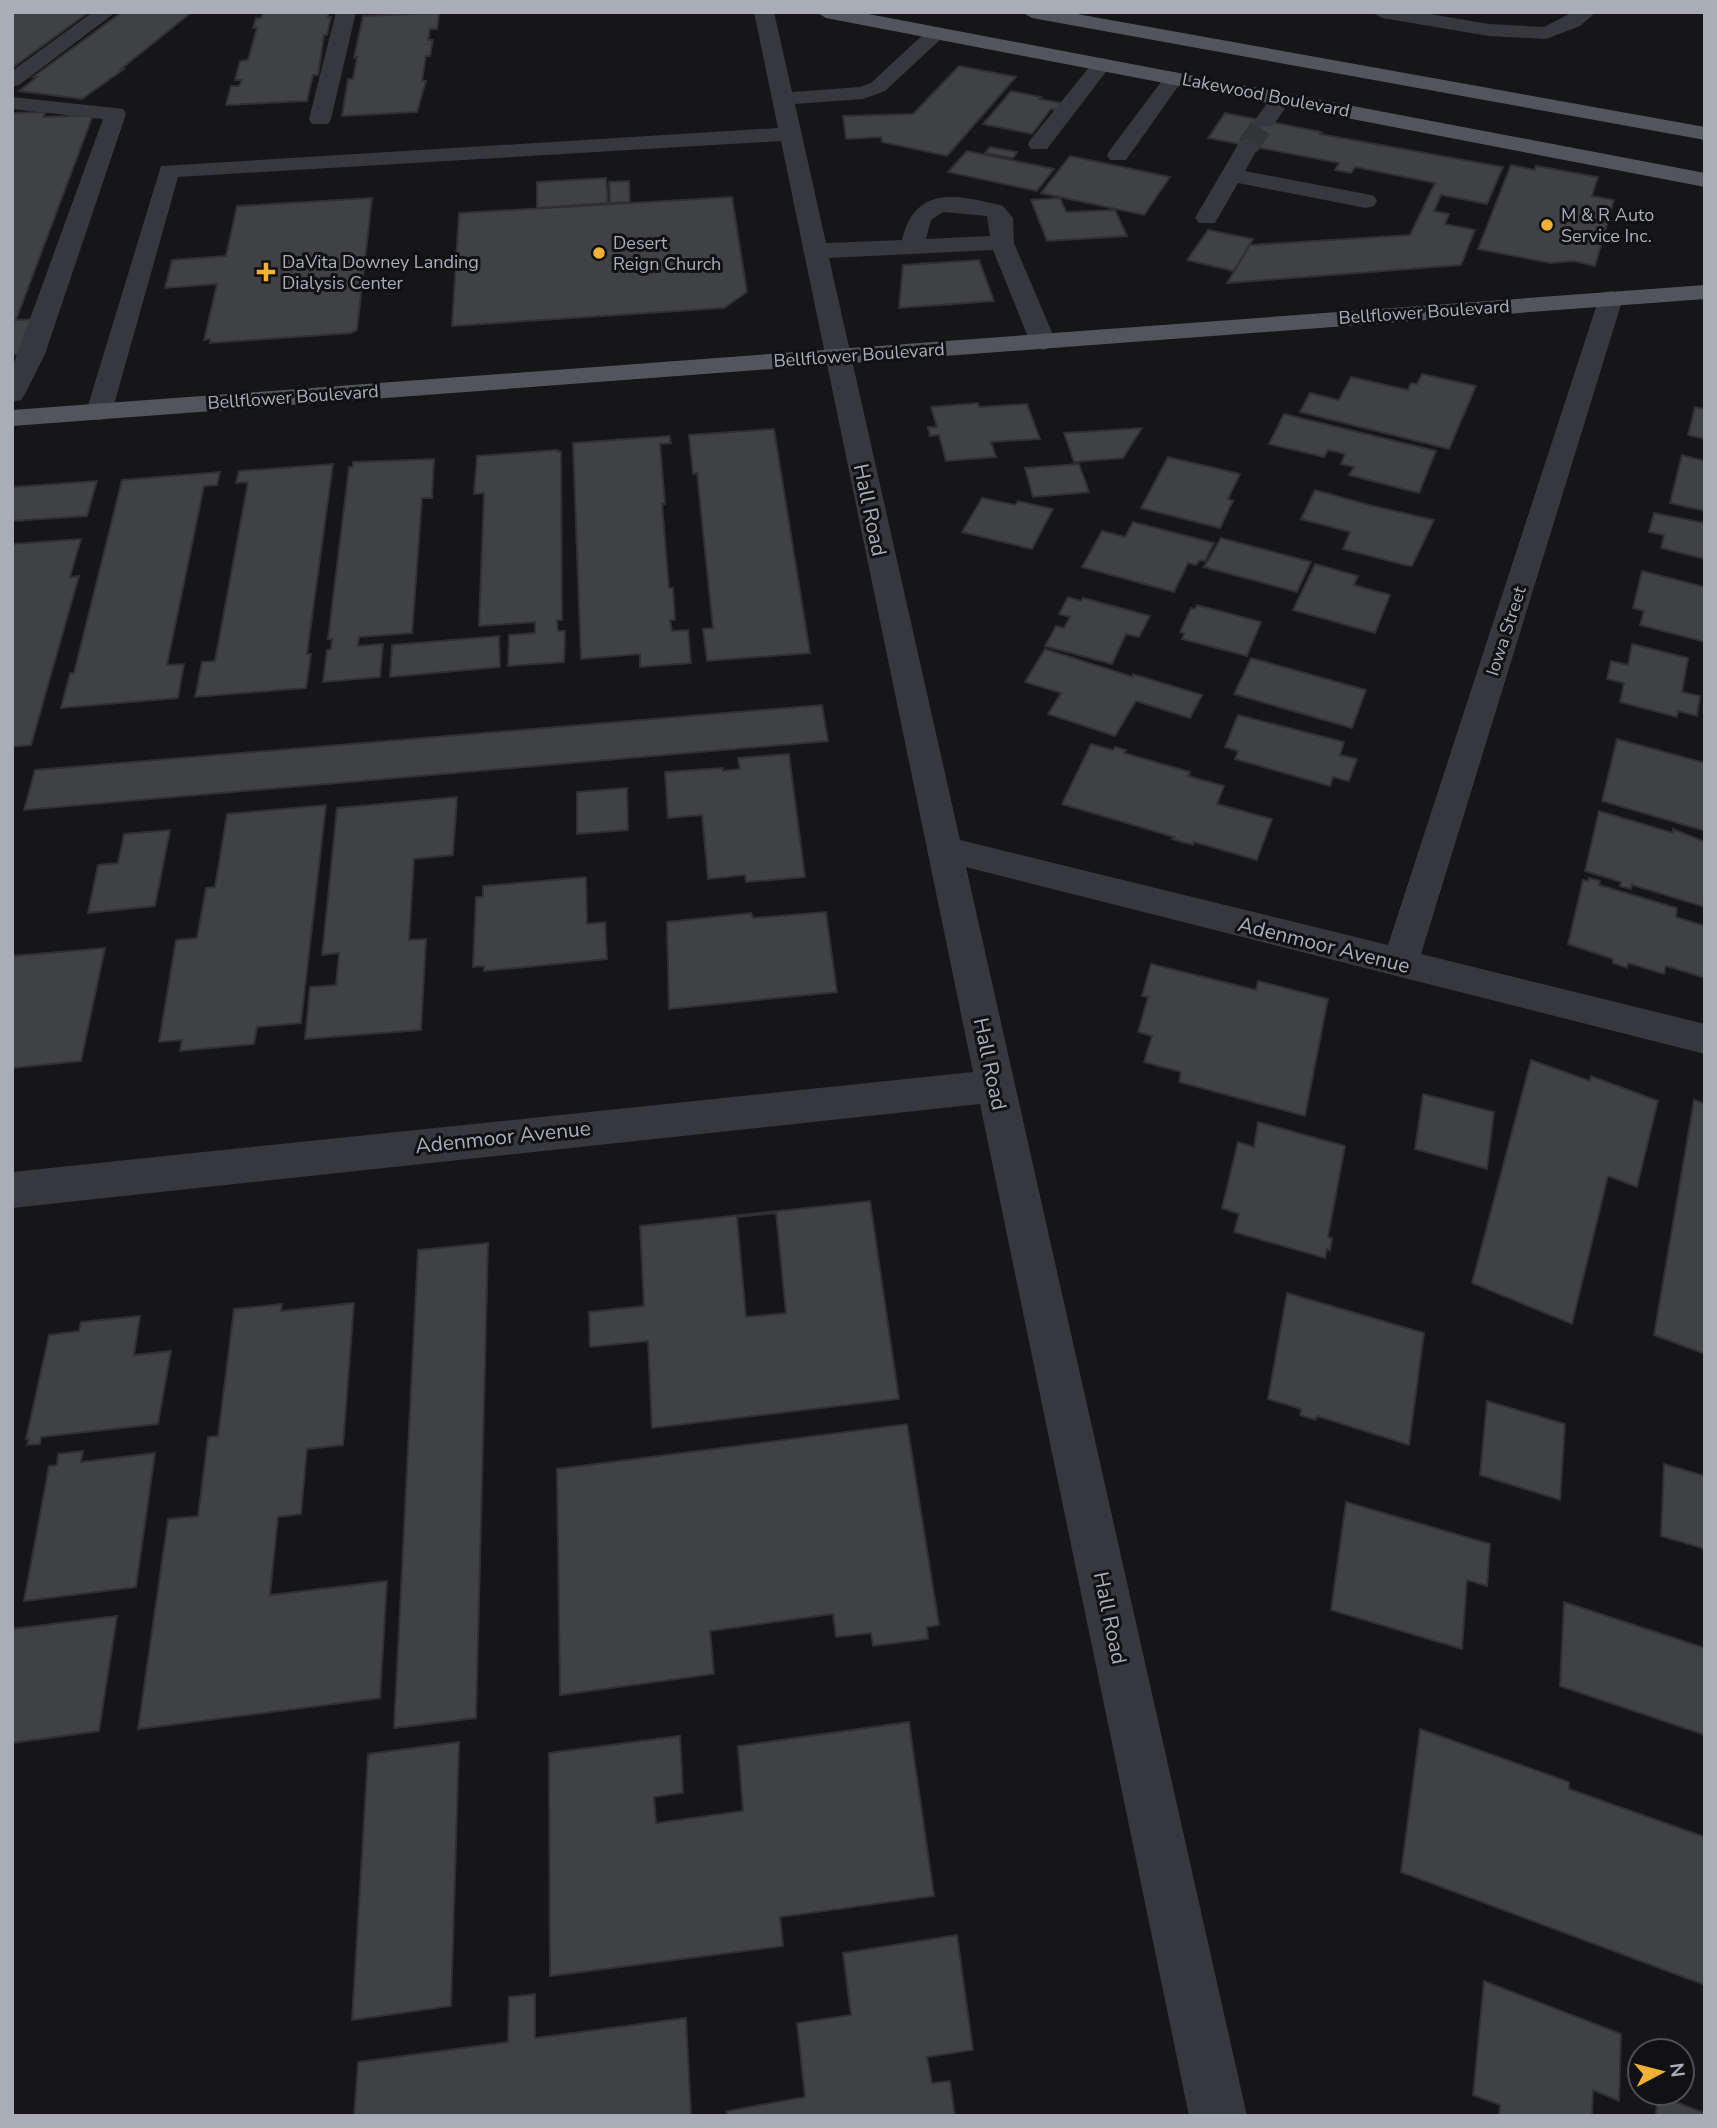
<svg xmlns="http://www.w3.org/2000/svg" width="1717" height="2128" font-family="'Nunito Sans',sans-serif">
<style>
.building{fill:#404145;stroke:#303034;stroke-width:2;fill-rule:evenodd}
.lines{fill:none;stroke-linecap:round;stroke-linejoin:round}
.minor-tunnel{stroke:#333438;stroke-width:22;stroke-dasharray:22 11;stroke-linecap:butt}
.minor{fill:#37383d;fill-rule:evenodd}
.major{fill:#53555c;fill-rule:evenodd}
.poi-dot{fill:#f2b134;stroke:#111113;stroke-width:2.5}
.labels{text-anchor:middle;stroke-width:6;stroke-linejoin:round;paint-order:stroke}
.far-street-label{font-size:18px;fill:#a8adb8;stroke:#111113}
.far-poi-label{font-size:18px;fill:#a8adb8;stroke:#111113;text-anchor:start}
.street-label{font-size:21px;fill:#a8adb8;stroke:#111113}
</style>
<rect width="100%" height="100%" fill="#161618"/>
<!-- building -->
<g class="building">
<polygon points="12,12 89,12 12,68"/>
<polygon points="122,12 192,12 121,69 124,69 82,99 19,91 37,77 33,77"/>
<polygon points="263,12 329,12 328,17 331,17 327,35 324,35 318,75 313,75 307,101 226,105 231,86 239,86 242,80 235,80 240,61 248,60 257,28 253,28 256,18 261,18"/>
<polygon points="439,13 437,29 430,29 428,40 433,40 430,56 426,56 422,81 426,81 417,112 342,116 348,79 353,79 357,57 354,58 363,16"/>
<polygon points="959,66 1016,77 947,156 882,142 881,137 846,139 843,116 913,114"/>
<polygon points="1011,91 1041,97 1039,99 1062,103 1057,111 1051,109 1032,134 983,124"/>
<polygon points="46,112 43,117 93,115 16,320 35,319 22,354 12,355 12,113"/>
<polygon points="1225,113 1322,132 1320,134 1503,167 1487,204 1441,195 1434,211 1449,214 1445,224 1475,230 1461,265 1227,283 1250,245 1410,235 1435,183 1355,167 1351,173 1335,170 1339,163 1208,138"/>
<polygon points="990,147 1017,152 1013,158 985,153"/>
<polygon points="967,151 1054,169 1037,191 948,172"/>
<polygon points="1070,156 1170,177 1144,215 1041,193"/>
<polygon points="1511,165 1535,170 1536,166 1598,177 1592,196 1614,200 1595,266 1574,261 1550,263 1478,249"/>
<polygon points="606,178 608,203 537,208 537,182"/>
<polygon points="629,181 630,202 610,203 609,182"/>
<polygon points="732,197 747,292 724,308 452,326 459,213"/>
<polygon points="372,198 357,330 351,333 210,343 210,339 204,340 217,284 165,288 172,260 226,256 237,206"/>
<polygon points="1060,198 1066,212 1115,210 1127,236 1047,241 1031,200"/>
<polygon points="1208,230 1253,239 1234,271 1187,260"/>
<polygon points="979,260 994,301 899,308 903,265"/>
<polygon points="1422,374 1476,386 1449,449 1300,412 1310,393 1339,400 1351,377 1408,390 1411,383 1417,384"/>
<polygon points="978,403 979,407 1027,404 1040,439 991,442 996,457 946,461 939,435 930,436 928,427 937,427 931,407"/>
<polygon points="1695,407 1705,409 1705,439 1688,435"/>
<polygon points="1284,414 1436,451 1419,493 1349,475 1354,467 1341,464 1345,454 1328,450 1324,457 1269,444"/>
<polygon points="1142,428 1123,458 1074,462 1064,433"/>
<polygon points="774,429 810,653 707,661 703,629 713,628 697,473 693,474 689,435"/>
<polygon points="669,436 671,443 660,444 665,504 662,504 669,588 673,588 675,620 670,620 672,631 688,630 691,663 640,667 640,654 581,659 573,443"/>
<polygon points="556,450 561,452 562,620 557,620 558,631 565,631 564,662 508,666 509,635 535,633 535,622 479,626 484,493 474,494 477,456"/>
<polygon points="1682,455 1705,461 1705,511 1670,503"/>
<polygon points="1168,457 1240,474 1228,499 1233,501 1220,528 1141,508"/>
<polygon points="434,459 432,498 422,498 412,633 359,637 358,646 383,644 380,677 323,682 327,650 331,649 332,639 328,639 349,467 353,467 353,462"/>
<polygon points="333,464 307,654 311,654 306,688 195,697 202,662 215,661 248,482 236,483 239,471"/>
<polygon points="1079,464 1089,492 1033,497 1025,468"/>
<polygon points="220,472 217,485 204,486 167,665 184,664 178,698 61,708 70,673 74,673 122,480"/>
<polygon points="97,481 87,516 12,521 12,487"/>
<polygon points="1315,490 1369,505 1434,520 1412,566 1405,565 1343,549 1350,532 1301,519"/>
<polygon points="982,498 1015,505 1018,501 1053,509 1032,549 962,532"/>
<polygon points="1654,513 1705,523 1705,559 1661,548 1664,535 1649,532"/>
<polygon points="1133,522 1214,543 1205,561 1200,560 1196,565 1188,563 1174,592 1082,567 1102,531 1125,537"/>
<polygon points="1221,538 1311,562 1297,592 1204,567"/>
<polygon points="81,539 70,577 79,576 31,745 12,747 12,544"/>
<polygon points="1315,564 1358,576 1354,585 1390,595 1375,633 1293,610"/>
<polygon points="1642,571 1705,587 1705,642 1640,625 1644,611 1633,608"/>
<polygon points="1068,597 1081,601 1083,598 1150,616 1139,637 1126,634 1112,664 1045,646 1056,626 1064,628 1070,617 1059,614"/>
<polygon points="1197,605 1261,622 1247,656 1182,639 1184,633 1180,632 1191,608 1195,609"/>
<polygon points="499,636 500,667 390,677 392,645"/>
<polygon points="1632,644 1688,658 1682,692 1700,696 1697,716 1678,711 1677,717 1620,702 1624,683 1607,679 1611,661 1628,665"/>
<polygon points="1045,649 1133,677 1133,674 1202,695 1190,718 1136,701 1115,736 1048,714 1061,693 1025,682"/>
<polygon points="1251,658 1366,690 1352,728 1234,694"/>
<polygon points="822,705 828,741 24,810 35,770"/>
<polygon points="1238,715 1344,742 1340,755 1357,759 1349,781 1333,777 1330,786 1235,759 1238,751 1225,747"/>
<polygon points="1617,739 1705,763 1705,831 1602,801"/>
<polygon points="1091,744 1113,750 1115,747 1126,750 1124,753 1190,772 1188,776 1224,786 1217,804 1272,819 1257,860 1194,842 1193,845 1172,839 1174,837 1062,804"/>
<polygon points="789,754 805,877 746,882 745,875 708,879 702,815 668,818 665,772 723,768 723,771 740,769 738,758"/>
<polygon points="627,788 628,830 577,834 577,792"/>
<polygon points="457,797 453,855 414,859 409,940 426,939 421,1030 305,1039 310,987 336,985 339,953 322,955 337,808"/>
<polygon points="326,805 301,1023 257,1027 254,1044 180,1051 182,1040 159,1042 176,940 197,938 206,888 215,887 227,814"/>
<polygon points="1599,811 1673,833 1673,829 1705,842 1705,907 1632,885 1631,889 1620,886 1621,882 1585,871"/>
<polygon points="170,830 155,906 88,913 98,865 118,863 124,834"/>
<polygon points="586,877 587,924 605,922 607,959 484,971 484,966 473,967 476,897 483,897 483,886"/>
<polygon points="1589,878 1600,881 1599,885 1677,908 1676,917 1705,926 1705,978 1666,966 1664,974 1628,963 1627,968 1613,963 1613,959 1568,944 1583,880 1588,881"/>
<polygon points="826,912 837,992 669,1009 667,922 751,913 753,918"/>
<polygon points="105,948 81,1061 12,1068 12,956"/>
<polygon points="1151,964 1256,990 1258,981 1328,999 1305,1116 1179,1082 1181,1072 1144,1062 1152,1036 1138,1032 1148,997 1142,996"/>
<polygon points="1531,1060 1590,1081 1591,1076 1658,1101 1637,1187 1608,1176 1572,1324 1472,1283"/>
<polygon points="1423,1094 1494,1112 1487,1169 1415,1149"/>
<polygon points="1694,1100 1705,1104 1705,1354 1654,1335"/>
<polygon points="1258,1122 1345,1146 1328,1237 1332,1238 1330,1251 1327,1249 1325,1258 1234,1232 1239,1214 1222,1208 1238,1142 1254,1147"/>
<path d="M870,1201L899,1399L652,1428L648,1341L590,1347L589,1312L644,1306L640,1226ZM776,1213L786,1313L746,1317L737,1217Z"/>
<polygon points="488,1243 476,1718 394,1728 418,1250"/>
<polygon points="1287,1293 1424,1333 1409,1445 1317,1416 1315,1420 1300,1415 1301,1409 1268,1399"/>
<polygon points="354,1303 343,1445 307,1449 301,1514 278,1517 270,1595 387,1581 380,1698 138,1729 168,1519 198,1516 208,1437 218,1436 234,1309 282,1304 281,1311"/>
<polygon points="140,1316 134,1355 171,1351 158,1424 41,1437 40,1444 27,1445 29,1439 26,1439 49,1335 79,1331 81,1322"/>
<polygon points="1487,1401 1565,1424 1560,1500 1480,1475"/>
<polygon points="907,1424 939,1625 927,1627 928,1639 873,1646 871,1633 836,1637 833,1614 710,1631 714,1674 560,1695 557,1469"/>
<polygon points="83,1451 81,1462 155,1453 136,1587 24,1601 49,1466 57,1465 58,1454"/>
<polygon points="1664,1464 1705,1476 1705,1549 1661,1536"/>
<polygon points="1346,1502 1490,1544 1487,1586 1467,1580 1462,1649 1331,1610"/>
<polygon points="1564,1602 1705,1648 1705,1735 1560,1686"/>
<polygon points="117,1616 99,1731 12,1743 12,1629"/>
<polygon points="909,1722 934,1896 780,1917 783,1946 550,1976 549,1753 680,1736 683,1793 654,1797 656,1823 743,1811 738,1746"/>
<polygon points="1420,1729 1569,1782 1569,1789 1705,1837 1705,1985 1401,1872"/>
<polygon points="459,1742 451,2006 352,2020 368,1754"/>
<polygon points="957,1935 973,2050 927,2057 932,2083 950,2081 955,2116 727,2116 727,2111 805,2097 797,2023 851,2015 843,1953"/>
<polygon points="1484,1981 1621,2034 1619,2101 1593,2090 1592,2116 1499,2116 1500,2105 1473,2095"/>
<polygon points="535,1994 535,2038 686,2018 691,2116 354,2116 358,2062 508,2042 509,1997"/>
<polygon points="1657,2095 1705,2113 1705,2116 1656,2116"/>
</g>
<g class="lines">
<!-- minor-tunnel -->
<polyline class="minor-tunnel" points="1248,146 1265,121"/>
<!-- minor -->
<g class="minor">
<polygon points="93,12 116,12 19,85 12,87 12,71"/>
<polygon points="336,12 356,12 331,119 328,124 312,124 309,119"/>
<path d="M754,12H774L792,92L860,87L871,83L929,29H943L946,33L943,37L885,91L863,99L795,104L826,243L902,240C915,184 959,195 1003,206L1013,218L1014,243L1056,342L1052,347L1043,350L1034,347L1030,342L993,250L829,258L960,840L1388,945L1599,298L1602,293L1611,291L1620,293L1623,298L1421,954L1705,1024V1054L966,867L1247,2116H1189L980,1104L12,1208V1172L973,1072L781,141L178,177L112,412L108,418L99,420L90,418L86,412L161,166L778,128ZM943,212L987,216L990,236L926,239L931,220Z"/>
<polygon points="1372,12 1418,12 1489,24 1544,27 1573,12 1596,12 1580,26 1546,39 1489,36 1382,18"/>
<polygon points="1102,58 1109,60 1112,64 1047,149 1031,149 1028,144 1031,139 1095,60"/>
<polygon points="1174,72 1181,74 1184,78 1126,160 1110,160 1107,155 1110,150 1167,74"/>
<polygon points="1281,92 1288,94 1292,98 1273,126 1257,126 1254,121 1274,94"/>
<polygon points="12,97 115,108 123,109 126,114 45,354 25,394 21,400 12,402 12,368 103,119 12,109"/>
<polygon points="1248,139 1256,141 1259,146 1245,171 1366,194 1374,196 1377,201 1374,206 1366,208 1238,183 1215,223 1199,223 1195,218 1240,141"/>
</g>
<!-- major -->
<g class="major">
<polygon points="816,12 858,12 1705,173 1705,187 826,18"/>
<polygon points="1022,12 1066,12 1705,127 1705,140 1032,18"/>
<polygon points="1705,285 1705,299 12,426 12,410"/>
</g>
</g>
<!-- markers -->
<g class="poi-dot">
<circle cx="1547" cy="225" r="7"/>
<circle cx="599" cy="253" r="7"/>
<path d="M262.5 261.5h7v7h7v7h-7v7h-7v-7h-7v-7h7z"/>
</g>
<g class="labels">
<!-- far-street labels -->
<g class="far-street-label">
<text transform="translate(1266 95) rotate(11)" y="6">Lakewood Boulevard</text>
<text transform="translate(1424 312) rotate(-4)" y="6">Bellflower Boulevard</text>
<text transform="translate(859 355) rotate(-4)" y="6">Bellflower Boulevard</text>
<text transform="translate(293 397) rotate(-4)" y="6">Bellflower Boulevard</text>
<text transform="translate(1506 631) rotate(-72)" y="6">Iowa Street</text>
</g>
<!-- far-poi labels -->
<g class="far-poi-label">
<text x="1561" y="221">M &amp; R Auto<tspan x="1561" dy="21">Service Inc.</tspan></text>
<text x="613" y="249">Desert<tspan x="613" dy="21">Reign Church</tspan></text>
<text x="282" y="268">DaVita Downey Landing<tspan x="282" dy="21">Dialysis Center</tspan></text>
</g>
<!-- street labels -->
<g class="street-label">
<text transform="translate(870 510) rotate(78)" y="7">Hall Road</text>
<text transform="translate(1324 945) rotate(14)" y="7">Adenmoor Avenue</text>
<text transform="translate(990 1064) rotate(78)" y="7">Hall Road</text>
<text transform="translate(503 1137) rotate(-6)" y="7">Adenmoor Avenue</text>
<text transform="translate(1110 1618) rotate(78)" y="7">Hall Road</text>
</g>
</g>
<!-- border -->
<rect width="1717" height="2128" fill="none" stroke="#a8adb8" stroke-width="28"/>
<!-- north arrow -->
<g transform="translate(1661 2072) rotate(83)"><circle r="33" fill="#111113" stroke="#4d4f55" stroke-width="2"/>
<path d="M0-5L12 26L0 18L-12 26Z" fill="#f2b134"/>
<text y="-10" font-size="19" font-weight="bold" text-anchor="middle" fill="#a8adb8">N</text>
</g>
</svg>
